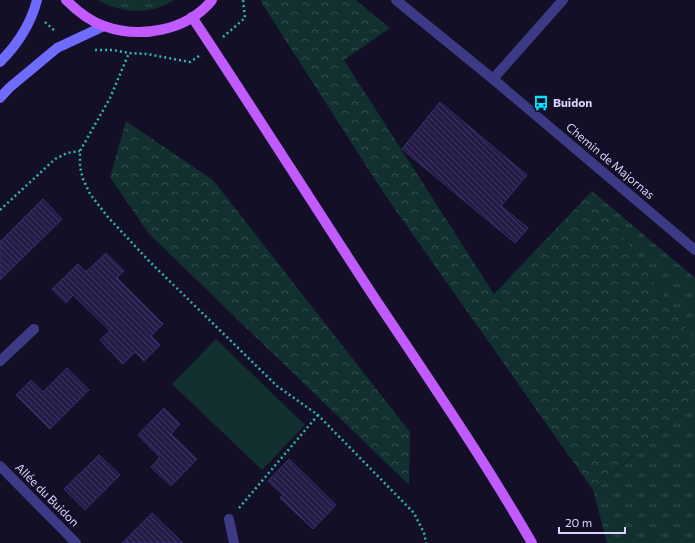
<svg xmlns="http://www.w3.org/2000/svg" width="695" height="543" font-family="Commissioner,sans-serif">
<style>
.grass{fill:url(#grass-tufts)}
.forest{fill:url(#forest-crowns)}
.pitch{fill:#12302f}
.building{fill:url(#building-back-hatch);stroke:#3b2d73}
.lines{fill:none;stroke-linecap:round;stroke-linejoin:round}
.path{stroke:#2fb8b0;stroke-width:2.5;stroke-dasharray:2 3;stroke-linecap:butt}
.service{stroke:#3d3a85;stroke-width:10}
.minor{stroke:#3d3a85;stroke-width:10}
.tertiary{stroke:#3d3a85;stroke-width:10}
.secondary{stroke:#6f6bff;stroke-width:10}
.primary{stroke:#c25bff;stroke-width:10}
.labels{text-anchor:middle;stroke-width:3.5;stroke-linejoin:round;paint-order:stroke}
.poi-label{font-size:12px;font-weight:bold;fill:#d9d4ff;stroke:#130f26;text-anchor:start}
.street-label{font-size:12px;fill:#d9d4ff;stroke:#130f26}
</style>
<defs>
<pattern id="grass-tufts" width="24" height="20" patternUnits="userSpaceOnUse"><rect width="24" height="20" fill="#12302f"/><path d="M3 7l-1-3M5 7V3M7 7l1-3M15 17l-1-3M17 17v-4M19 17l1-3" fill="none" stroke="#344d4e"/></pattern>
<pattern id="forest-crowns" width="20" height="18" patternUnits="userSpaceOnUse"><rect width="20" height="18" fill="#12302f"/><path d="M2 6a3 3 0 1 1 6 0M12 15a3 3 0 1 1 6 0" fill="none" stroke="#344d4e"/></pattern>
<pattern id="building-back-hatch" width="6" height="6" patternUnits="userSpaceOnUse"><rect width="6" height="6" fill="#241b47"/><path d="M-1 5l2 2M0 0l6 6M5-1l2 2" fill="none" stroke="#433b63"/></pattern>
</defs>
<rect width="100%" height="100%" fill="#130f26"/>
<!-- grass -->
<g class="grass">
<path d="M98,0H174C169,3 163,6 157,8C137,14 115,10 98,0Z"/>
<polygon points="592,191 695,278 695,341"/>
<polygon points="695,402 695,543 607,543 593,490"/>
</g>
<!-- forest -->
<g class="forest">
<polygon points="261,0 356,0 390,28 344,60 494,294 592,191 695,341 695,402 593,490 385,195 261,2"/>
<polygon points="126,121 213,180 410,432 409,485 149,234 110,177"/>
</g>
<!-- pitch -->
<polygon class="pitch" points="216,339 305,425 262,470 172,384"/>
<!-- building -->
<g class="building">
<polygon points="440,102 527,175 501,206 528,228 515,243 402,149"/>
<polygon points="43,199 62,219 0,280 0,242"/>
<polygon points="106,253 124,271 117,278 163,324 151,336 160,345 144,361 135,352 123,364 100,340 110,331 73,295 66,303 52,289 78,264 86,272"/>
<polygon points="67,368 89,390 50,429 16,395 31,380 43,392"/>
<polygon points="164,408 180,424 171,434 197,459 171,486 151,467 160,457 138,435"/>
<polygon points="99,455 120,475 85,510 64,489"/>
<polygon points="289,459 336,505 313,529 280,498 283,495 268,481"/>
<polygon points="152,513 183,543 122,543"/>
</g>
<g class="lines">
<!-- path -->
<g class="path">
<polyline points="45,22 55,31"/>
<polyline points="223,37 245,18 243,0"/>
<polyline points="95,50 113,50 129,53"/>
<polyline points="199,56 190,62 147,54 129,53 110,98 80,151 80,167 83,179 90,194 107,216 149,261 277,386 318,415 414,513 424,533 426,543"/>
<polyline points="0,210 55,159 67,153 80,151"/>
<polyline points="239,508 318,415"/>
</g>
<!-- service -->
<polyline class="service" points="493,79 563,0"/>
<!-- minor -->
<g class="minor">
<polyline points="0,361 34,329"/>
<polyline points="0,466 76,543"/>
<polyline points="229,519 234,543"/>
</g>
<!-- tertiary -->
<polyline class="tertiary" points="396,0 493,79 695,250"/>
<!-- secondary -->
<g class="secondary">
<path d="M0,62C17,45 31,23 37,0"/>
<polyline points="0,98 9,88 57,48 104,26"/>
</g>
<!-- primary -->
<g class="primary">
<path d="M66,0C77,11 89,21 104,26C140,39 187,31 212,0"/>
<path d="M192,17C254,110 313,204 374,297C428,378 483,458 532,543"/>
</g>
</g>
<!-- icons -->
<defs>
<g id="bus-bare" transform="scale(1.2)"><path d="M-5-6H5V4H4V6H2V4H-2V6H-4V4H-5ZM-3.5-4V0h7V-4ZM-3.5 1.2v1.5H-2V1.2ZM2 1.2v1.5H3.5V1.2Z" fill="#00e5ff" stroke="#130f26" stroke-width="2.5" paint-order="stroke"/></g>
</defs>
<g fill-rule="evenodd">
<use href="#bus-bare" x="541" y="103"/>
</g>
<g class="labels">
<!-- poi labels -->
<g class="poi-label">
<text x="553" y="107">Buidon</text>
</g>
<!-- street labels -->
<g class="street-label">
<text transform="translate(610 161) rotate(40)" y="4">Chemin de Majornas</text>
<text transform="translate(47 495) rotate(45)" y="4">Allée du Buidon</text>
</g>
</g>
<!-- scale -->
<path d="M559 527v6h66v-6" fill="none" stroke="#d9d4ff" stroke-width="2"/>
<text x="565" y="527" font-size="12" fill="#d9d4ff" stroke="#130f26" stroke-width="3" paint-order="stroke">20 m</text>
</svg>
